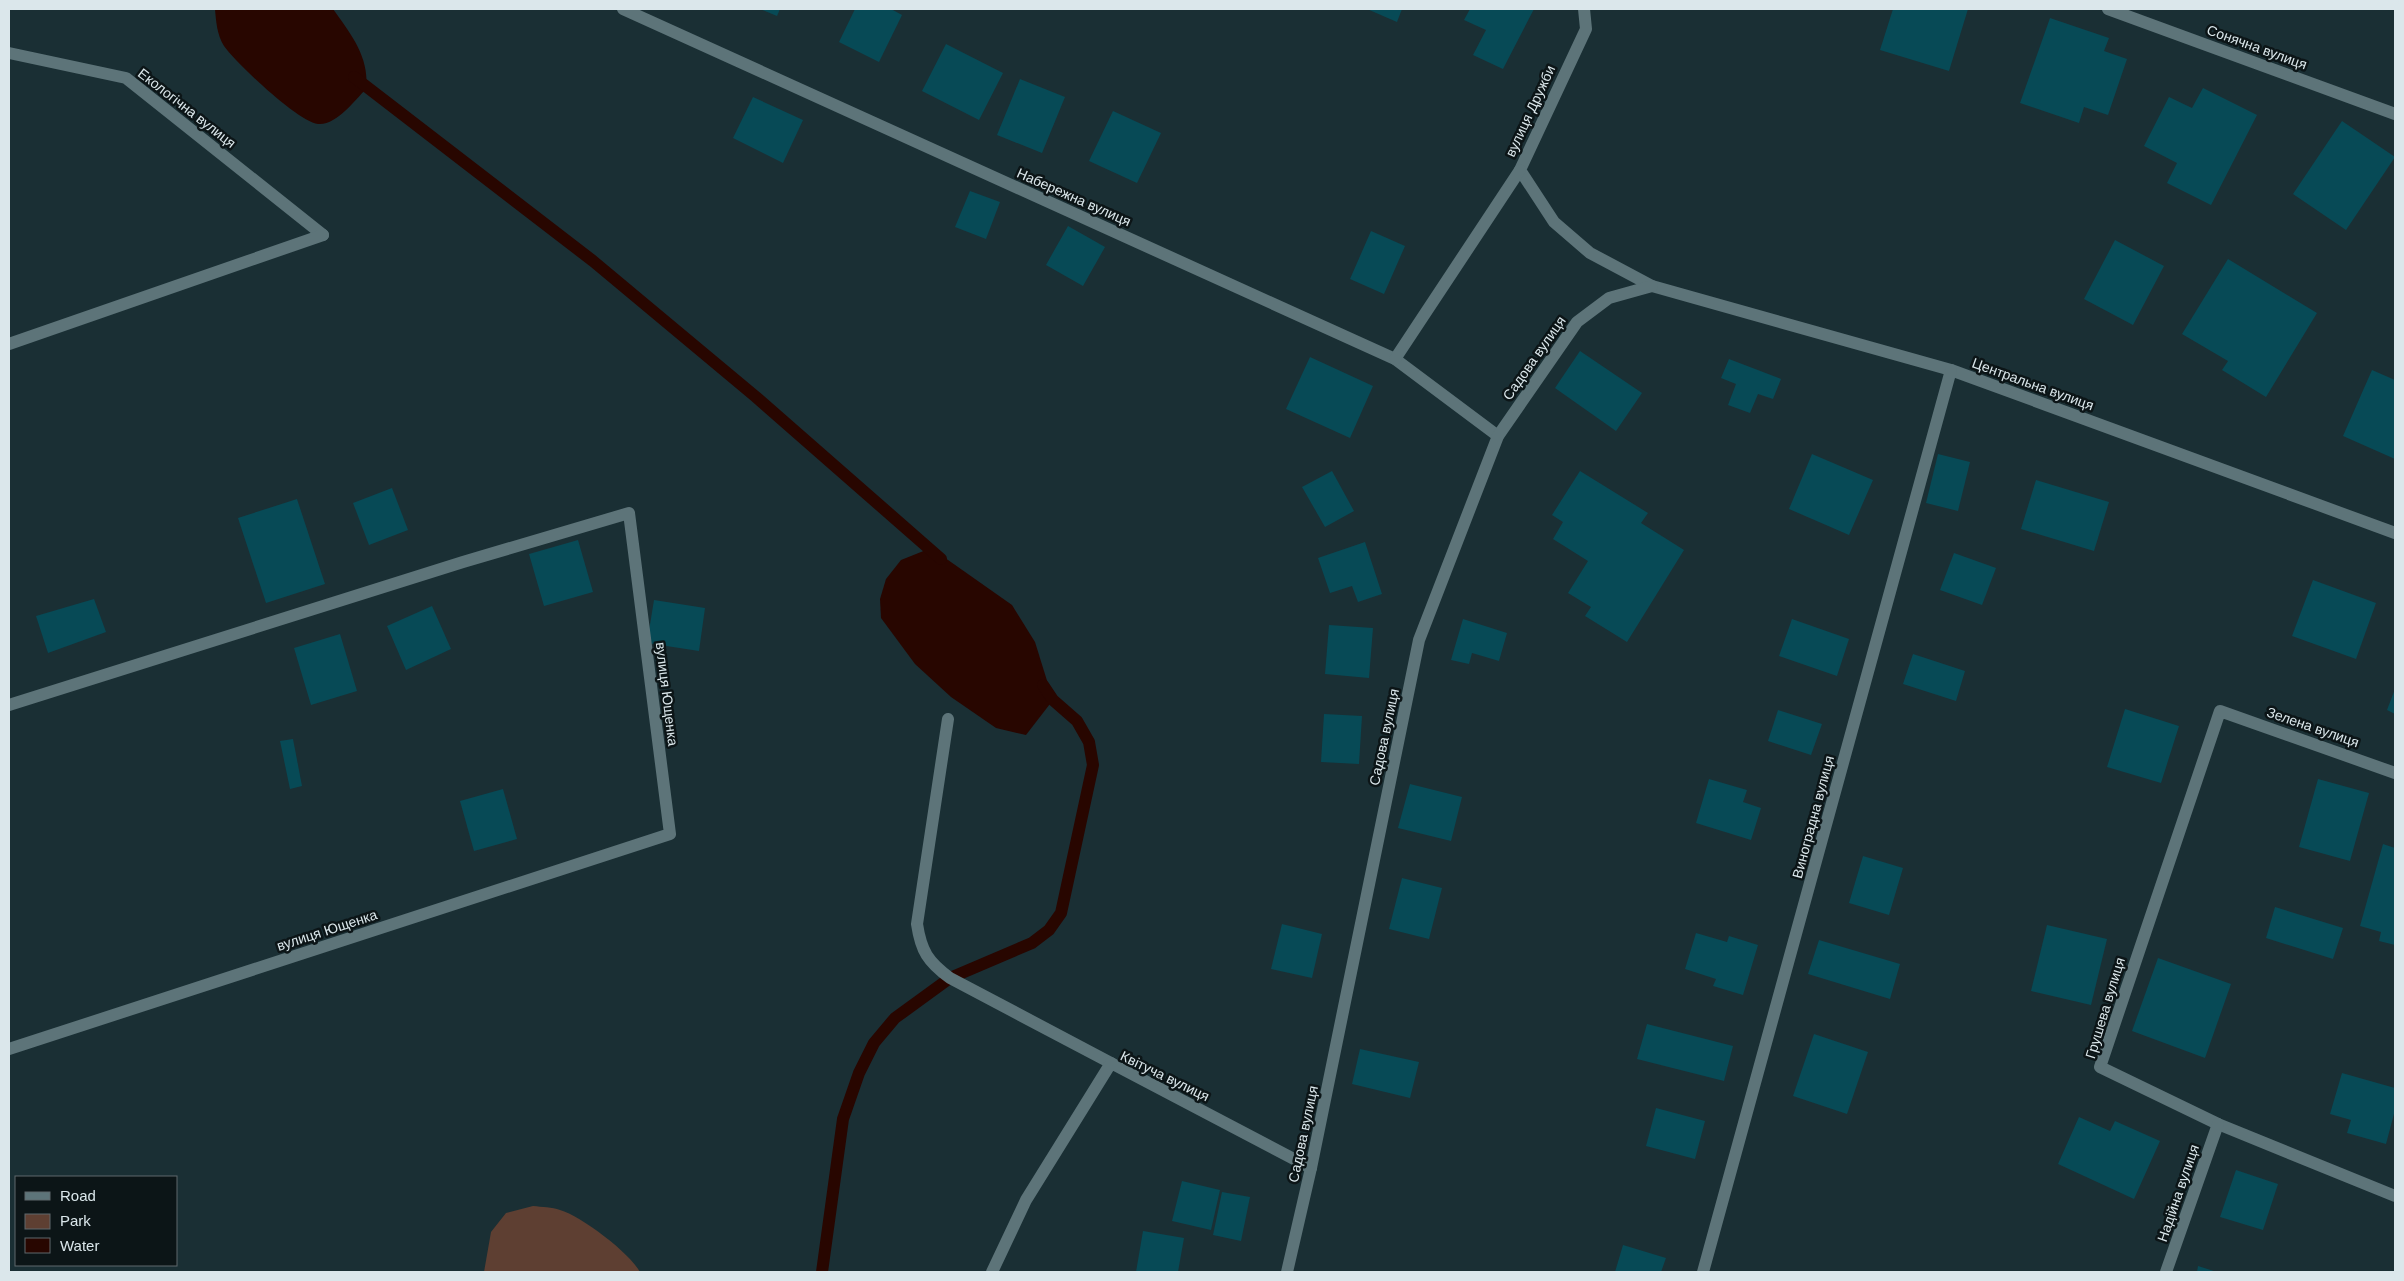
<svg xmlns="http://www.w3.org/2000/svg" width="2404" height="1281" font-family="Helvetica,sans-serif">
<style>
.green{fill:#5e3f32}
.water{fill:#280600}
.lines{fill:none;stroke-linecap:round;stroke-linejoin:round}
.stream{stroke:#280600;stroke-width:12}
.building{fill:#074a56}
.minor{stroke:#5d7479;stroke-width:12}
.labels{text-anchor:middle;stroke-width:5;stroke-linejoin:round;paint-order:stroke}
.street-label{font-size:14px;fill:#dbe7eb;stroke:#0c1517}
</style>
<rect width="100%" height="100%" fill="#1a2f34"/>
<!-- green -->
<path class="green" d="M533,1206C542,1207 552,1207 560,1210C581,1216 630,1253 640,1272H484L491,1232L506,1213Z"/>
<!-- water -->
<g class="water">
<path d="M215,9H333C350,33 370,57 366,89C355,100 336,126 318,124C298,122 236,63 224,46C217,35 216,21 215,9Z"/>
<polygon points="931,548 1012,605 1035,642 1053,700 1026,735 996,728 951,697 915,664 881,618 880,599 886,579 901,560"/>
</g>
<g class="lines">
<!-- stream -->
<g class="stream">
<polyline points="354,77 593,261 756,397 941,559"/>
<polyline points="822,1272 843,1119 859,1073 874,1043 895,1018 950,978 1032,943 1049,930 1061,913 1093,765 1089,742 1077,721 1053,700 1043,685"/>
</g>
</g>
<!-- building -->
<g class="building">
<polygon points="760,9 780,9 777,16"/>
<polygon points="855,9 891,9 902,15 879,62 839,42"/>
<polygon points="1367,9 1402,9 1397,22"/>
<polygon points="1470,9 1534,9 1503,69 1473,55 1486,30 1464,20"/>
<polygon points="1893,9 1968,9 1949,71 1880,50"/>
<polygon points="2050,18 2109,38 2104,51 2127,59 2108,115 2084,107 2079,123 2020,103"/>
<polygon points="946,44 1003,73 979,120 922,91"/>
<polygon points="1020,79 1065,97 1042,153 997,135"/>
<polygon points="2203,88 2257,115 2211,205 2167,183 2177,163 2144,146 2169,97 2192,108"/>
<polygon points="753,97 803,120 783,163 733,138"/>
<polygon points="1113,111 1161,133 1137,183 1089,161"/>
<polygon points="2342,121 2395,157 2346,230 2293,194"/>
<polygon points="970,191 1000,202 986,239 955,227"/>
<polygon points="1068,226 1105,247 1083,286 1046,265"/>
<polygon points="1371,231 1405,246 1384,294 1350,279"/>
<polygon points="2115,240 2164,266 2133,325 2084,299"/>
<polygon points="2228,259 2317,313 2266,397 2222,370 2228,361 2182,334"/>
<polygon points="1580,351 1642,393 1616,431 1555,388"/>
<polygon points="1310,357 1373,386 1350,438 1286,409"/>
<polygon points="1729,359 1781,379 1773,399 1758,394 1750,413 1728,405 1736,384 1721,378"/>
<polygon points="2372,370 2395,380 2395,459 2343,436"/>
<polygon points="1812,454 1873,480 1849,535 1789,509"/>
<polygon points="1938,454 1970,462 1958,511 1926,503"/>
<polygon points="1332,471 1354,511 1325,527 1302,487"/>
<polygon points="1580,471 1648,513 1641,523 1684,550 1627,642 1585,616 1591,607 1568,593 1588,561 1553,539 1563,522 1552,515"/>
<polygon points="2036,480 2109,502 2094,551 2021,529"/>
<polygon points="392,488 408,530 369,545 353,503"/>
<polygon points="297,499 325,584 266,603 238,518"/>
<polygon points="578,540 593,592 544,606 529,554"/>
<polygon points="1365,542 1382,594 1358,602 1352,586 1330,593 1318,558"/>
<polygon points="1954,553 1996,568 1982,605 1940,590"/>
<polygon points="2313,580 2376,603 2356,659 2292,636"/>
<polygon points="94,599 106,632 48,653 36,616"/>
<polygon points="654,600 705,608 699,651 647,643"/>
<polygon points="432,606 451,649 406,670 387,626"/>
<polygon points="1463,619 1507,633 1499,661 1472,653 1469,664 1451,660"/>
<polygon points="1792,619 1849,639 1837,676 1779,656"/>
<polygon points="1329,625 1373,628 1369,678 1325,674"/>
<polygon points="340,634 357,691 311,705 294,648"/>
<polygon points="1913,654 1965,671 1956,701 1903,684"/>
<polygon points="2395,689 2395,714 2387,710"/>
<polygon points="2125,709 2179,726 2161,783 2107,767"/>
<polygon points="1778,710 1822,724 1811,755 1768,741"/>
<polygon points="1324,714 1362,716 1359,764 1321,762"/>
<polygon points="293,739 302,786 290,789 280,741"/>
<polygon points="1709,779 1747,790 1743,802 1761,808 1751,840 1696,823"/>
<polygon points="2318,779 2369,793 2350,861 2299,847"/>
<polygon points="1410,784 1462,797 1451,841 1398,828"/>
<polygon points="503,789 517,839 474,851 460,801"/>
<polygon points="2383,844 2395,848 2395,945 2379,941 2381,932 2360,926"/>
<polygon points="1863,856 1903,868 1889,915 1849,903"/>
<polygon points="1402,878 1442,888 1429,939 1389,929"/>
<polygon points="2275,907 2343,928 2333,959 2266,938"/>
<polygon points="1282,924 1322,934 1312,978 1271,969"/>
<polygon points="2047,925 2107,939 2091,1005 2031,991"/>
<polygon points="1696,933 1727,942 1729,936 1758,945 1743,995 1713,986 1716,979 1685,969"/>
<polygon points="1819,940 1900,964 1890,999 1808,974"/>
<polygon points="2158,958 2231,984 2205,1058 2132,1031"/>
<polygon points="1647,1024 1733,1046 1724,1081 1637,1059"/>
<polygon points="1814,1034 1868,1052 1847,1114 1793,1096"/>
<polygon points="1360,1049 1419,1062 1410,1098 1352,1084"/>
<polygon points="2342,1073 2395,1088 2395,1110 2386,1144 2347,1133 2351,1120 2330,1114"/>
<polygon points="1656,1108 1705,1121 1695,1159 1646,1146"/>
<polygon points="2079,1117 2110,1131 2115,1121 2160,1141 2134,1199 2058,1164"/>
<polygon points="2236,1170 2278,1184 2263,1230 2220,1217"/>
<polygon points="1182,1181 1220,1190 1211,1230 1172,1221"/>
<polygon points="1222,1192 1250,1197 1241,1241 1213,1235"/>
<polygon points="1143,1231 1184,1238 1178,1272 1136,1272"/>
<polygon points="1623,1245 1666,1258 1661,1272 1615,1272"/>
<polygon points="2198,1266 2217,1272 2197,1272"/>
</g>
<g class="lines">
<!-- minor -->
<g class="minor">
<polyline points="623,9 1395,359 1498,436"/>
<polyline points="1584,9 1586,29 1520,170 1554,222 1590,253 1652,286 1951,370 2395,533"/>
<polyline points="2108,9 2395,114"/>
<polyline points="9,53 126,78 323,235"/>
<polyline points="9,344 323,235"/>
<polyline points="1395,359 1520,170"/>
<polyline points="9,705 463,562 629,513 670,834 9,1049"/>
<path d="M948,719L917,924C921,951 928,962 950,978L1111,1063"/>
<polyline points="2395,773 2220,711 2100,1067 2218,1124 2395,1196"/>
<polyline points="992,1272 1026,1200 1111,1063 1311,1168"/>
<polyline points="1287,1272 1311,1168 1419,640 1498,436 1577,322 1609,298 1652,286"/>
<polyline points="1703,1272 1951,370"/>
<polyline points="2166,1272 2218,1124"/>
</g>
</g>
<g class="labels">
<!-- street labels -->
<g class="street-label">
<text transform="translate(2257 47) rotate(20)" y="5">Сонячна вулиця</text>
<text transform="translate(187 108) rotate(38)" y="5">Екологічна вулиця</text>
<text transform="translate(1530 111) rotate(-65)" y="5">вулиця Дружби</text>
<text transform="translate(1074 197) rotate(24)" y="5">Набережна вулиця</text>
<text transform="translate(1534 358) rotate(-55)" y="5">Садова вулиця</text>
<text transform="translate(2033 384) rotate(20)" y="5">Центральна вулиця</text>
<text transform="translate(667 694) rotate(83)" y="5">вулиця Ющенка</text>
<text transform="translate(2313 727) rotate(19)" y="5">Зелена вулиця</text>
<text transform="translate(1384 737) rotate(-78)" y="5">Садова вулиця</text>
<text transform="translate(1813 817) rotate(-75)" y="5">Виноградна вулиця</text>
<text transform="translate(327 930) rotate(-18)" y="5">вулиця Ющенка</text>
<text transform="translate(2105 1008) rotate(-73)" y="5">Грушева вулиця</text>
<text transform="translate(1165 1076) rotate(26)" y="5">Квітуча вулиця</text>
<text transform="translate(1303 1134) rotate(-78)" y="5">Садова вулиця</text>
<text transform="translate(2178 1193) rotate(-71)" y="5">Надійна вулиця</text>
</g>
</g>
<!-- border -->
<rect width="2404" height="1281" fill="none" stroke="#dbe7eb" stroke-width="20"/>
<!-- legend -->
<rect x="15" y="1176" width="162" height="90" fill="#0c1517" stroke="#5f696c"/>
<rect x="25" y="1192" width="25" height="8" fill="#5d7479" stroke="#5f696c"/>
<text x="60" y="1201" font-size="15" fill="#dbe7eb">Road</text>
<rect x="25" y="1214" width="25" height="15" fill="#5e3f32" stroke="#5f696c"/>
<text x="60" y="1226" font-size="15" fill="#dbe7eb">Park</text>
<rect x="25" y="1238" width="25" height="15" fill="#280600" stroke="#5f696c"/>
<text x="60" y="1251" font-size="15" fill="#dbe7eb">Water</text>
</svg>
